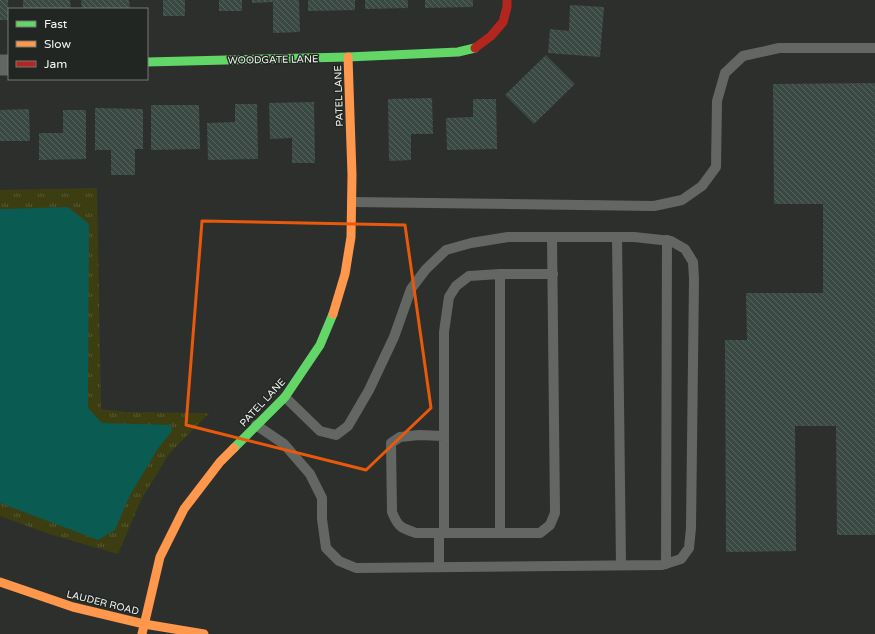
<svg xmlns="http://www.w3.org/2000/svg" width="875" height="634" font-family="'Varela Round',sans-serif">
<style>
.grass{fill:url(#grass-tufts)}
.water{fill:#0a5b52}
.building{fill:url(#building-back-hatch)}
.lines{fill:none;stroke-linecap:round;stroke-linejoin:round}
.lane{stroke:#646664;stroke-width:10}
.street{stroke:#646664;stroke-width:21}
.fast{stroke:#63d668;stroke-width:9}
.slow{stroke:#ff974d;stroke-width:9}
.jam{stroke:#b3261e;stroke-width:9}
.marked{fill:none;stroke:#e8590c;stroke-width:3;stroke-linejoin:round}
.labels{text-anchor:middle;stroke-width:3;stroke-linejoin:round;paint-order:stroke}
.street-label{font-size:10px;fill:#f2f5f3;stroke:#222622}
</style>
<defs>
<pattern id="grass-tufts" width="24" height="20" patternUnits="userSpaceOnUse"><rect width="24" height="20" fill="#3c3e12"/><path d="M3 7l-1-3M5 7V3M7 7l1-3M15 17l-1-3M17 17v-4M19 17l1-3" fill="none" stroke="#595a35"/></pattern>
<pattern id="building-back-hatch" width="6" height="6" patternUnits="userSpaceOnUse"><rect width="6" height="6" fill="#3b4944"/><path d="M-1 5l2 2M0 0l6 6M5-1l2 2" fill="none" stroke="#58645f"/></pattern>
</defs>
<rect width="100%" height="100%" fill="#2d2f2d"/>
<!-- grass -->
<polygon class="grass" points="97,188 101,409 126,412 209,413 169,454 141,500 118,554 49,534 0,516 0,190"/>
<!-- water -->
<polygon class="water" points="68,207 89,224 88,408 102,423 171,425 172,431 159,447 130,495 115,530 98,540 0,503 0,209"/>
<!-- building -->
<g class="building">
<polygon points="0,0 8,0 9,20 0,20"/>
<polygon points="23,0 70,0 71,9 23,9"/>
<polygon points="81,0 129,0 130,9 82,9"/>
<rect x="163" y="0" width="22" height="16"/>
<rect x="219" y="0" width="23" height="11"/>
<polygon points="252,0 299,0 300,32 273,33 273,2 252,3"/>
<polygon points="308,0 355,0 355,10 308,11"/>
<polygon points="365,0 408,0 408,8 365,9"/>
<polygon points="425,0 473,0 473,7 425,8"/>
<polygon points="570,5 604,7 600,57 548,53 550,29 569,31"/>
<polygon points="546,55 575,84 534,124 505,95"/>
<polygon points="875,83 875,535 837,535 836,426 795,426 796,551 726,552 725,340 747,340 746,293 823,293 823,204 774,204 773,84"/>
<polygon points="432,98 433,134 411,134 411,160 389,161 388,99"/>
<polygon points="473,99 496,99 497,149 447,150 446,118 473,117"/>
<polygon points="314,102 315,163 292,163 292,138 270,139 269,103"/>
<polygon points="235,104 257,104 258,159 208,160 207,123 235,122"/>
<polygon points="151,105 199,105 200,149 151,150"/>
<polygon points="95,108 143,109 143,149 135,149 135,175 111,175 111,150 95,150"/>
<polygon points="29,109 30,141 0,141 0,110"/>
<polygon points="63,110 86,110 86,159 39,160 39,133 63,133"/>
</g>
<g class="lines">
<!-- lane -->
<g class="lane">
<polyline points="352,202 654,206 682,200 702,186 716,167 717,101 725,73 743,56 779,48 875,48"/>
<polyline points="617,237 621,565"/>
<polyline points="256,425 284,444 310,474 322,498 322,519 326,548 339,561 356,568 662,565 681,559 689,548 691,528 694,279 693,262 685,249 671,241 634,237 508,237 471,243 446,250 426,269 411,289 394,337 369,390 348,426 336,435 320,431 285,397"/>
<polyline points="444,436 444,332 449,297 456,286 469,276 500,274"/>
<polyline points="439,533 439,567"/>
<path d="M444,533V436L419,435L400,437L391,443L392,512C398,527 401,528 416,533H540L550,525L555,513L552,237"/>
<polyline points="500,533 500,274 553,274"/>
<polyline points="666,564 667,240"/>
</g>
<!-- street -->
<polyline class="street" points="0,65 9,65"/>
<!-- fast -->
<g class="fast">
<polyline points="147,62 348,57 458,52 475,48"/>
<polyline points="234,448 285,397 320,345 333,314"/>
</g>
<!-- slow -->
<g class="slow">
<polyline points="333,314 345,274 351,237 352,175 348,57"/>
<polyline points="0,582 73,607 144,624 204,634"/>
<polyline points="142,634 160,557 184,509 220,462 234,448"/>
</g>
<!-- jam -->
<polyline class="jam" points="475,48 491,36 503,22 507,7 507,0"/>
</g>
<!-- marked area -->
<path class="marked" d="M202,221L405,225L431,408L366,470L186,425Z"/>
<g class="labels">
<!-- street labels -->
<g class="street-label">
<text transform="translate(273 59) rotate(-1)" y="4">WOODGATE LANE</text>
<text transform="translate(338 96) rotate(-92)" y="4">PATEL LANE</text>
<text transform="translate(262 402) rotate(-47)" y="4">PATEL LANE</text>
<text transform="translate(103 602) rotate(14)" y="4">LAUDER ROAD</text>
</g>
</g>
<!-- legend -->
<rect x="8" y="8" width="140" height="72" fill="#222622" stroke="#757976"/>
<rect x="16" y="21" width="20" height="6" fill="#63d668" stroke="#757976"/>
<text x="44" y="28" font-size="12" fill="#f2f5f3">Fast</text>
<rect x="16" y="41" width="20" height="6" fill="#ff974d" stroke="#757976"/>
<text x="44" y="48" font-size="12" fill="#f2f5f3">Slow</text>
<rect x="16" y="61" width="20" height="6" fill="#b3261e" stroke="#757976"/>
<text x="44" y="68" font-size="12" fill="#f2f5f3">Jam</text>
</svg>
